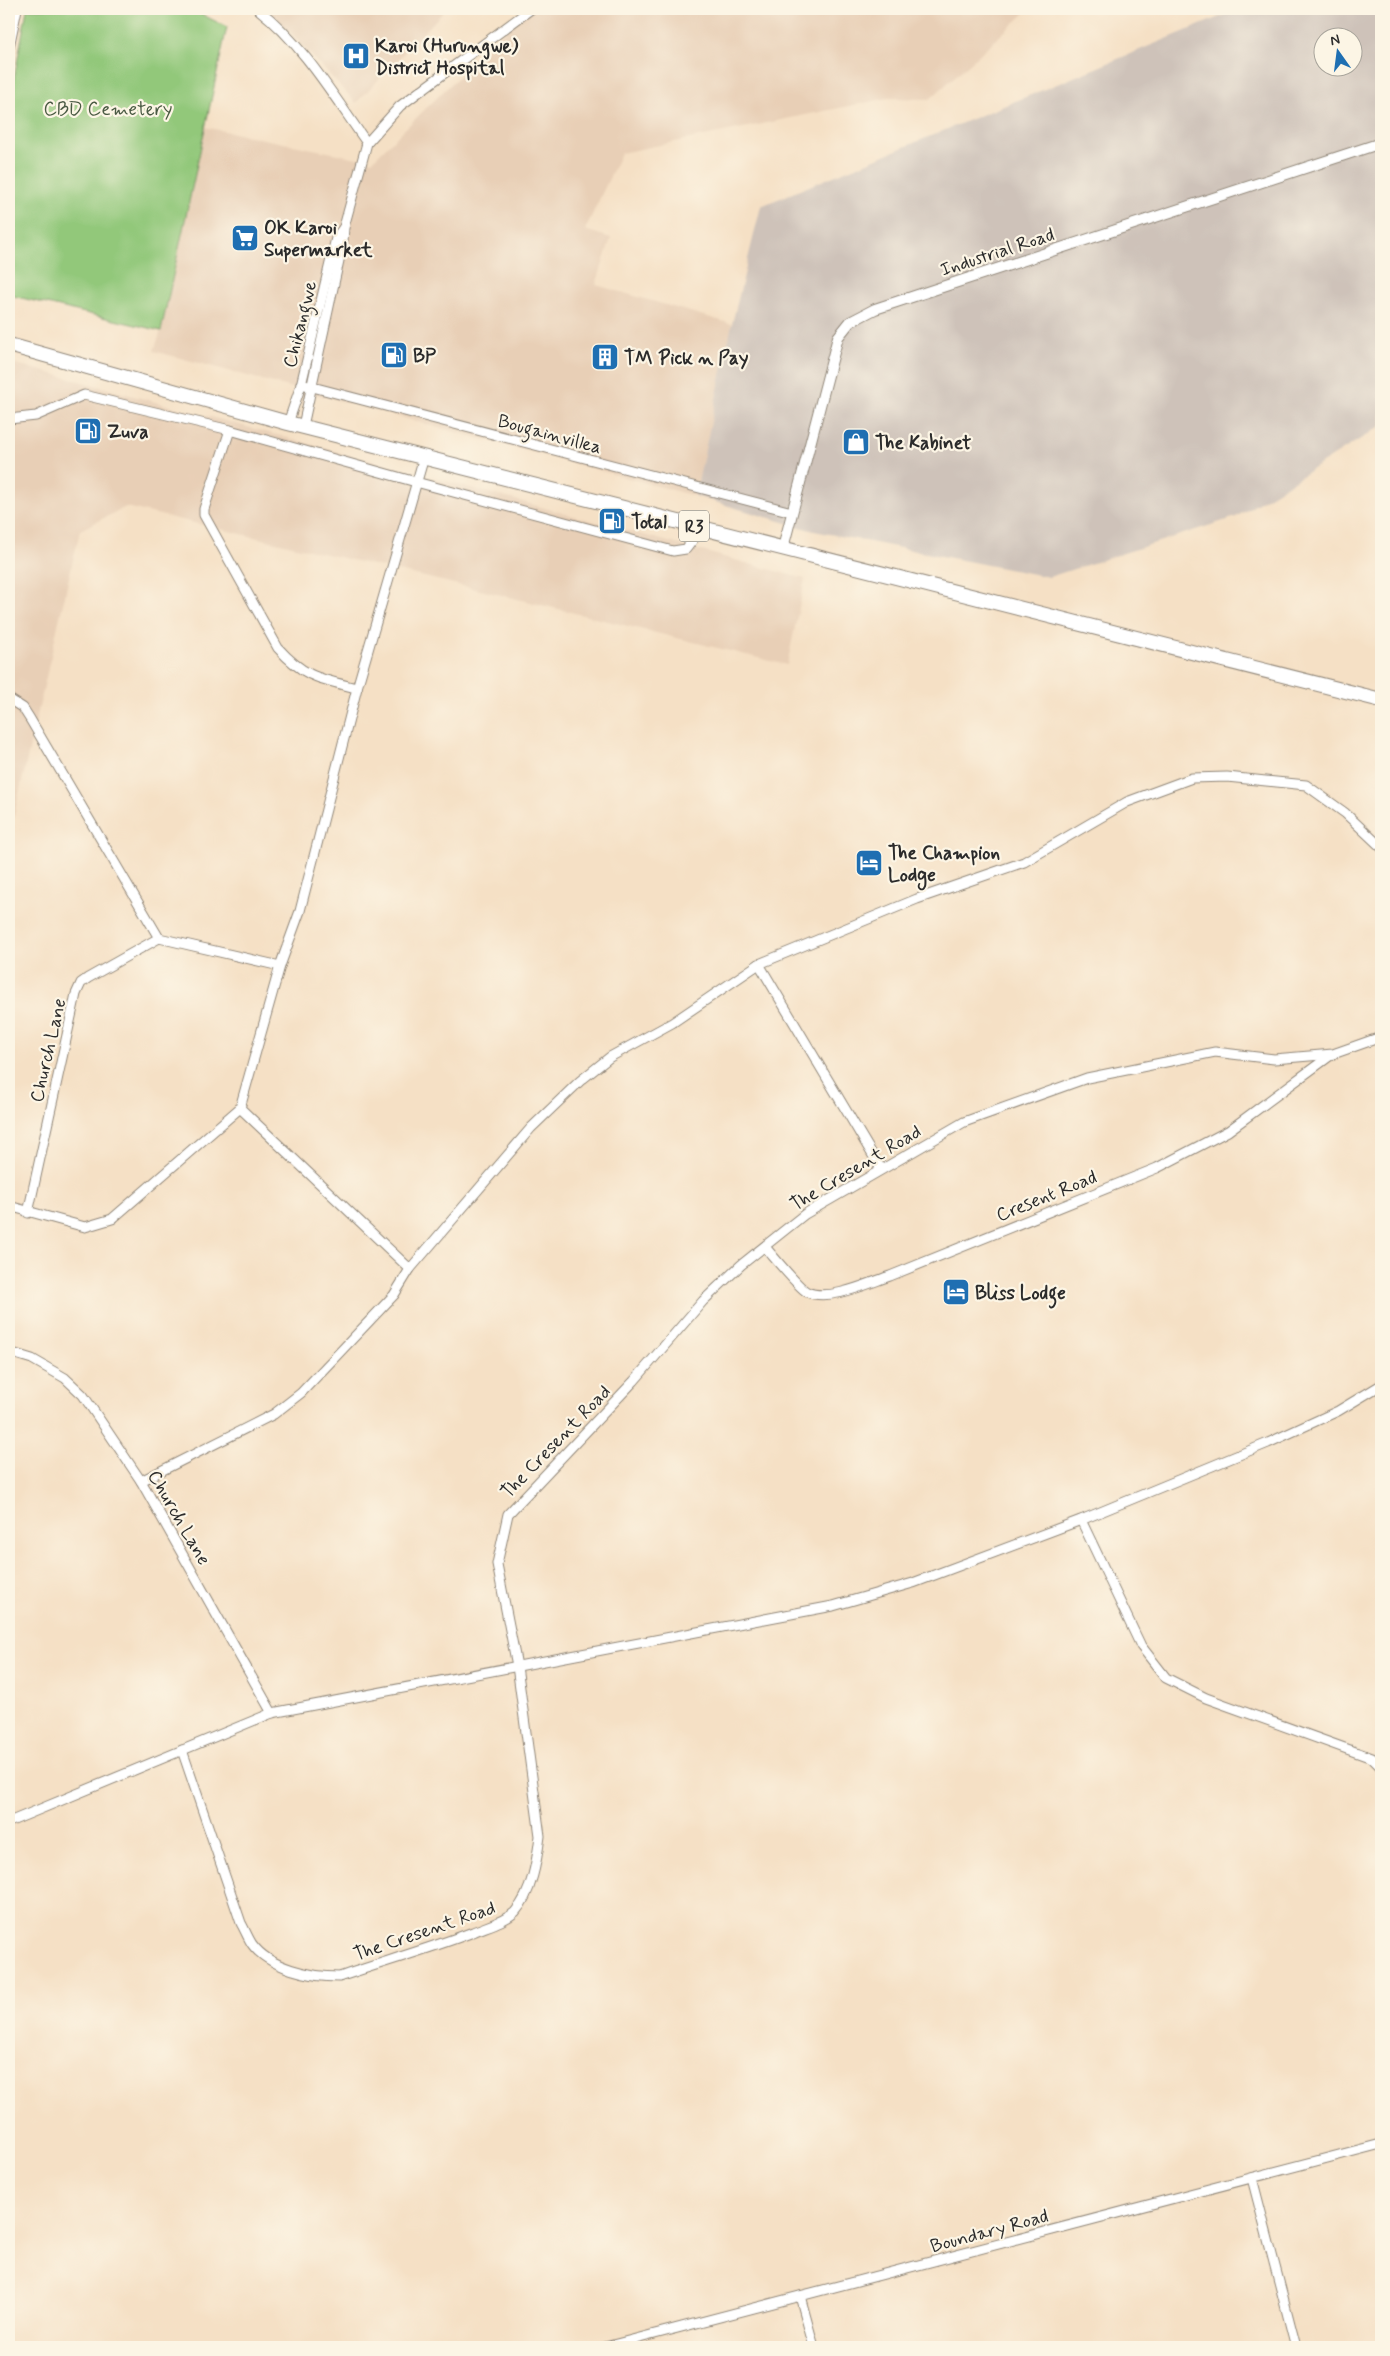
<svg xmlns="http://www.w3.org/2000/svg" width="1390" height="2356" font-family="Mynerve,sans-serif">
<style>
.built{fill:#e8cfb6}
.industrial{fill:#cec2b9;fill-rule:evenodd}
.green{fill:#92c87a;stroke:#5e7a52}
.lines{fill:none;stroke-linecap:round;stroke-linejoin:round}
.minor-casing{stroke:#908678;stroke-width:11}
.tertiary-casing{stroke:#908678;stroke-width:12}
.trunk-casing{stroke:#908678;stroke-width:16}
.minor{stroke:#fff;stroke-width:9}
.tertiary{stroke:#fff;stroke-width:10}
.trunk{stroke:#fff;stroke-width:14}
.labels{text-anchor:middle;stroke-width:4.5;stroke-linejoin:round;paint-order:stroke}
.shield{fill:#fcf5e5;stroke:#6a6863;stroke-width:1}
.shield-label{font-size:18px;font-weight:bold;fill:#2b2b2b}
.poi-label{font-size:19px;font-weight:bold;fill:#2b2b2b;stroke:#fcf5e5;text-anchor:start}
.park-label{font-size:19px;fill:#4a5a43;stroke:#fcf5e5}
.street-label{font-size:19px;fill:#2b2b2b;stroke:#fcf5e5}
</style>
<rect width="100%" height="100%" fill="#fcf5e5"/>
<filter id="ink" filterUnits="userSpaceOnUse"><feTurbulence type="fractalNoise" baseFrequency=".02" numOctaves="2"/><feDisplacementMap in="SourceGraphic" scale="10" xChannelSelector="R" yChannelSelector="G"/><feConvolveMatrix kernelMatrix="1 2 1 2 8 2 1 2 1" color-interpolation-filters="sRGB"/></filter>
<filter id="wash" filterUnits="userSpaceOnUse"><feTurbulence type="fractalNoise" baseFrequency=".0096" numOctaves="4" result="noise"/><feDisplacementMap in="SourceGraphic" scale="20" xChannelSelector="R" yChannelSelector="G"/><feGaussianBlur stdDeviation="1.12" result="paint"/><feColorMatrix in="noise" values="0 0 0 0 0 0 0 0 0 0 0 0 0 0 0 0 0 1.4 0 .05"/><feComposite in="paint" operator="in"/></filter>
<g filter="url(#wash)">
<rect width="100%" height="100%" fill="#f5e0c5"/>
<!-- built -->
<g class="built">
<polygon points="268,9 446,9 356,103"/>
<polygon points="528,9 1026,9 1025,13 930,99 888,98 621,153 585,230 611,238 596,285 732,324 695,496 154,351 161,331 204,127 372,161"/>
<polygon points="9,362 805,579 787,665 497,594 126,507 80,530 9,837"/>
</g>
<!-- industrial -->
<path class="industrial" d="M1239,9H1381V426L1236,517L1049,577L814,531L695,496L732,324L761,206ZM1322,38H1352V68H1322Z"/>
<!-- green -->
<polygon class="green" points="27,9 191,9 227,27 161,331 9,295 9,105"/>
</g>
<g filter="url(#ink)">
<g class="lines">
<!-- minor casing -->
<g class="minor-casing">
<g id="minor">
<path d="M258,9C303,44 334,97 367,143"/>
<polyline points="9,47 17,9"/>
<polyline points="301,384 792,512"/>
<polyline points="9,419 36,416 84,395 230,430 416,482 673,551 686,549 702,528"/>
<polyline points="288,423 301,385 336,238 344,227"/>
<polyline points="303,426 343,242 344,227 367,143 400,106 531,9"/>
<path d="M230,430L204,509V515L278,648C305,678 320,679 357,688"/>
<polyline points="9,699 23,708 30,719 159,938 280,966"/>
<polyline points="759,964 881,1169"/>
<polyline points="240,1108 410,1269"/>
<polyline points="9,1206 85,1227 112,1219 240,1108 280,966 300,911 357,688 424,457"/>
<polyline points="28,1213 76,994 81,983 88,978 159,938"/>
<path d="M765,1247C773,1256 799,1288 807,1292C829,1302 869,1283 890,1276L1157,1168L1228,1131L1331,1055"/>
<polyline points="9,1352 32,1359 65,1378 83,1395 141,1481 272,1713"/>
<polyline points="141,1481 274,1414 301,1393 394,1295 410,1269 531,1128 580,1081 610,1057 672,1023 759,964 917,899 1024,862 1127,802 1192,778 1227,777 1306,785 1345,813 1381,847"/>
<polyline points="1081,1520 1141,1646 1166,1678 1206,1698 1372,1758 1381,1767"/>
<path d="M182,1750L241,1923C245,1930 248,1938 252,1944C269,1968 311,1977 339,1977C383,1962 429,1949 473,1932C487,1926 504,1922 515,1912C532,1893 537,1860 540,1836L517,1666L497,1564L508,1514L634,1381L703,1301L741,1265L805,1214L964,1122L1087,1078L1215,1052L1274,1059L1333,1054L1381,1037"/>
<polyline points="9,1822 272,1713 833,1606 913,1583 1081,1520 1268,1443 1338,1411 1381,1385"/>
<polyline points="1252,2178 1296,2347"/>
<polyline points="800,2296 814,2347"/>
<polyline points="605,2347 1381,2144"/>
</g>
</g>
<!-- tertiary casing -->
<g class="tertiary-casing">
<polyline id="tertiary" points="783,548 838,337 850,322 875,309 1381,143"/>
</g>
<!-- trunk casing -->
<g class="trunk-casing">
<polyline id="trunk" points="9,345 288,423 1381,700"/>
</g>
<!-- minor -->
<use href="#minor" class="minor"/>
<!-- tertiary -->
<use href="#tertiary" class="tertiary"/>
<!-- trunk -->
<use href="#trunk" class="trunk"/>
</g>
</g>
<!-- icons -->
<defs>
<g id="hospital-square" transform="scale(1.4375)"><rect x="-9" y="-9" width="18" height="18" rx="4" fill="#1f6fb2" stroke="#fcf5e5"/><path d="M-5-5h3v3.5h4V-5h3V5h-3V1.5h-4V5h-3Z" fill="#fff"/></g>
<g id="supermarket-square" transform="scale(1.4375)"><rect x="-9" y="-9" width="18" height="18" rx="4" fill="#1f6fb2" stroke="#fcf5e5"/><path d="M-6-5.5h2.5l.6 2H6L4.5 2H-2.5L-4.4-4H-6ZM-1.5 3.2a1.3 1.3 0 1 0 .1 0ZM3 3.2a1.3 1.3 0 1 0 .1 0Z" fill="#fff"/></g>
<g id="fuel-square" transform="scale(1.4375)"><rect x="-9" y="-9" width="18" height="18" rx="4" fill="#1f6fb2" stroke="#fcf5e5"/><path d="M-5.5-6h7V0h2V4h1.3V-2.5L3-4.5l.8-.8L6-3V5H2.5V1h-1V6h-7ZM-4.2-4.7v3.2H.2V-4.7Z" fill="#fff"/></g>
<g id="building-square" transform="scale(1.4375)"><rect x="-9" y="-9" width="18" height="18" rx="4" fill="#1f6fb2" stroke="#fcf5e5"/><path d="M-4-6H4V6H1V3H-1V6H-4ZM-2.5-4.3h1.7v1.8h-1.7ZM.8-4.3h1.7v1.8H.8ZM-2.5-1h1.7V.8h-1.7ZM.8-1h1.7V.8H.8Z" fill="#fff"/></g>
<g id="shop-square" transform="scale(1.4375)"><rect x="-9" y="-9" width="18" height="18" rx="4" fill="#1f6fb2" stroke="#fcf5e5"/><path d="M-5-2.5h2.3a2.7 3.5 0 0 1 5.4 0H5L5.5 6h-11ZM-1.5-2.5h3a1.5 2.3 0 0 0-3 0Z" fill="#fff"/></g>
<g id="hotel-square" transform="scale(1.4375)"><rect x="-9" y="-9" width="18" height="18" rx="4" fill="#1f6fb2" stroke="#fcf5e5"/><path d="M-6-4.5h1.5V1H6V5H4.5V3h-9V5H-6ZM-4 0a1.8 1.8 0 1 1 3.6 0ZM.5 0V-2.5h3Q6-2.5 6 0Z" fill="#fff"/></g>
</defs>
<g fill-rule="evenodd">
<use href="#hospital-square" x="356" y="56"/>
<use href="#supermarket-square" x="245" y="238"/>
<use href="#fuel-square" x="394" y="355"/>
<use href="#building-square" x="605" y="357"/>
<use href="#fuel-square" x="88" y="431"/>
<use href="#shop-square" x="856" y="442"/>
<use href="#fuel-square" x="612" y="521"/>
<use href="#hotel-square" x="869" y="863"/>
<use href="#hotel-square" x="956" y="1292"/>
</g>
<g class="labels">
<!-- shield labels -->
<rect class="shield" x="679" y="510.5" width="30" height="31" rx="4"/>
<g class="shield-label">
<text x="694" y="532">R3</text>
</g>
<!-- poi labels -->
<g class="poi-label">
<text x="375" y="52">Karoi (Hurungwe)<tspan x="375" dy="22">District Hospital</tspan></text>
<text x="264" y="234">OK Karoi<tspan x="264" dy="22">Supermarket</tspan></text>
<text x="413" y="362">BP</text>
<text x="624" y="364">TM Pick n Pay</text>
<text x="107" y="438">Zuva</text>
<text x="875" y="449">The Kabinet</text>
<text x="631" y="528">Total</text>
<text x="888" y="859">The Champion<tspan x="888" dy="22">Lodge</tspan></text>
<text x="975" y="1299">Bliss Lodge</text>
</g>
<!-- park labels -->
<g class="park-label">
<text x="108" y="115">CBD Cemetery</text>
</g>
<!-- street labels -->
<g class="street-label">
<text transform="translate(997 251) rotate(-18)" y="7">Industrial Road</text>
<text transform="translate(299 324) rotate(-76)" y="7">Chikangwe</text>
<text transform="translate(550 433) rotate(15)" y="7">Bougainvillea</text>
<text transform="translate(47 1050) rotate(-77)" y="7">Church Lane</text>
<text transform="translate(855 1167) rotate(-31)" y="7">The Cresent Road</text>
<text transform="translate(1046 1195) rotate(-22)" y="7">Cresent Road</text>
<text transform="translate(555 1441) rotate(-46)" y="7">The Cresent Road</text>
<text transform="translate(180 1517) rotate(60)" y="7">Church Lane</text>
<text transform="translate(424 1930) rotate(-19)" y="7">The Cresent Road</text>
<text transform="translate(989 2230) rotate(-15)" y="7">Boundary Road</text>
</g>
</g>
<!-- margin -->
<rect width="1390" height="2356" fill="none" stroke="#fcf5e5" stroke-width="30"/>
<!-- north arrow -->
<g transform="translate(1338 52) rotate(346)"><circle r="24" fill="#fcf5e5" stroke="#a8a49b"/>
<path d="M0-4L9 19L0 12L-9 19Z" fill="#1f6fb2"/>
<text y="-8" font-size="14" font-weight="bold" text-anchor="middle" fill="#2b2b2b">N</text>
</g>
</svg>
